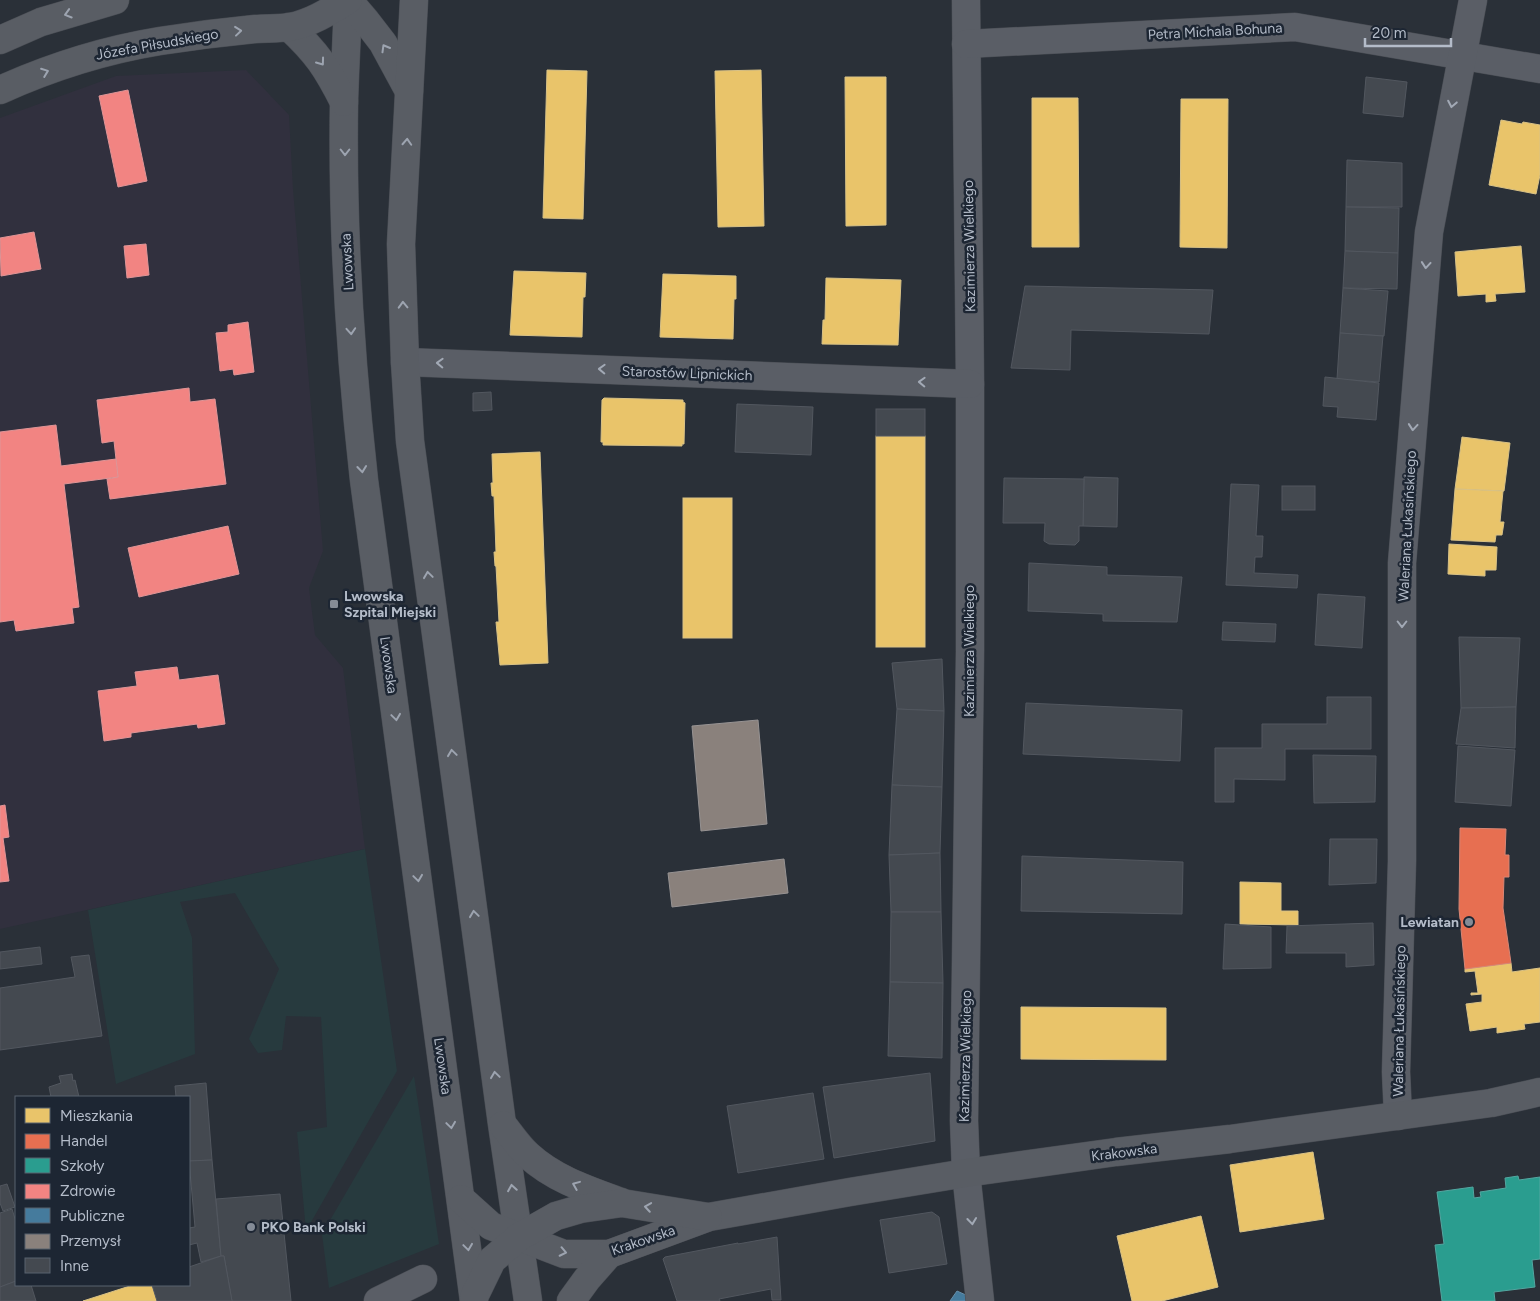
<svg xmlns="http://www.w3.org/2000/svg" width="1540" height="1301" font-family="Figtree,sans-serif">
<style>
.medical{fill:#31303e}
.green{fill:#273a3e}
.homes{fill:#e9c46a;stroke:#d9c286}
.shops{fill:#e76f51;stroke:#d88675}
.schools{fill:#2a9d8f;stroke:#53a6a0}
.health{fill:#f28482;stroke:#df9597}
.public{fill:#457b9d;stroke:#668eaa}
.industry{fill:#8a817c;stroke:#979393}
.building{fill:#444950;stroke:#52575f}
.lines{fill:none;stroke-linecap:round;stroke-linejoin:round}
.street-casing{stroke:#484c53;stroke-width:29}
.secondary-casing{stroke:#484c53;stroke-width:29}
.street{stroke:#5a5e66;stroke-width:28}
.secondary{stroke:#595d64;stroke-width:28}
.oneway{stroke:#9da4b0}
.oneway2{stroke:#a2a9b5}
.poi-dot{fill:#848b96;stroke:#1d2633;stroke-width:2}
.labels{text-anchor:middle;stroke-width:5;stroke-linejoin:round;paint-order:stroke}
.street-label{font-size:14px;fill:#b4bcc9;stroke:#1d2633}
.poi-label{font-size:14px;font-weight:bold;fill:#b4bcc9;stroke:#1d2633;text-anchor:start}
</style>
<rect width="100%" height="100%" fill="#2a3038"/>
<!-- medical -->
<polygon class="medical" points="246,70 289,115 293,189 323,551 309,588 315,635 343,668 365,849 0,929 0,118 116,76"/>
<!-- green -->
<g class="green">
<polygon points="365,849 397,1071 306,1231 297,1132 327,1127 321,1017 286,1016 282,1050 258,1053 249,1039 279,969 235,893 180,902 192,938 195,1054 116,1084 88,910"/>
<polygon points="414,1076 439,1244 329,1288 322,1234"/>
</g>
<!-- homes -->
<g class="homes">
<polygon points="547,70 587,71 583,219 543,218"/>
<polygon points="761,70 764,226 718,227 715,71"/>
<polygon points="845,77 886,77 886,225 846,226"/>
<polygon points="1032,98 1078,98 1079,247 1032,247"/>
<polygon points="1181,99 1228,99 1227,248 1180,247"/>
<polygon points="1501,120 1522,124 1523,122 1540,125 1540,175 1536,194 1489,185"/>
<polygon points="1521,246 1525,292 1495,294 1496,301 1486,302 1486,294 1458,296 1455,252"/>
<polygon points="514,271 586,273 585,297 583,297 582,337 510,335"/>
<polygon points="663,274 736,276 736,299 734,299 733,339 660,337"/>
<polygon points="826,278 901,280 898,345 822,344 823,320 825,320"/>
<polygon points="604,398 683,400 683,402 685,403 684,444 682,444 682,446 603,445 603,442 601,442 602,400"/>
<rect x="876" y="436" width="49" height="211"/>
<polygon points="1462,437 1510,443 1504,491 1455,489"/>
<polygon points="540,452 548,663 500,665 496,622 499,622 496,566 495,566 494,552 496,552 494,496 492,496 491,483 493,483 492,454"/>
<polygon points="1455,489 1503,491 1500,522 1504,522 1502,535 1496,535 1495,542 1451,540"/>
<rect x="683" y="498" width="49" height="140"/>
<polygon points="1449,544 1497,547 1496,570 1485,570 1485,576 1448,574"/>
<polygon points="1240,882 1281,883 1281,911 1298,911 1298,925 1240,924"/>
<polygon points="1511,963 1512,972 1540,968 1540,1022 1524,1024 1525,1029 1497,1033 1497,1027 1470,1031 1466,1004 1482,1002 1482,994 1471,995 1471,993 1478,993 1475,971 1465,972 1465,969"/>
<polygon points="1021,1007 1166,1008 1166,1060 1021,1059"/>
<polygon points="1313,1152 1324,1219 1240,1232 1230,1165"/>
<polygon points="1201,1216 1218,1287 1162,1301 1132,1301 1117,1236"/>
<polygon points="133,1285 152,1285 157,1301 83,1301"/>
</g>
<!-- shops -->
<polygon class="shops" points="1460,828 1506,829 1505,855 1509,855 1509,877 1504,877 1503,908 1511,963 1465,969 1459,909"/>
<!-- schools -->
<polygon class="schools" points="1518,1176 1519,1180 1540,1177 1540,1259 1532,1260 1535,1287 1494,1292 1495,1301 1442,1301 1435,1245 1444,1244 1437,1192 1473,1187 1474,1198 1481,1197 1480,1192 1506,1188 1505,1178"/>
<!-- health -->
<g class="health">
<polygon points="128,90 147,181 118,187 99,96"/>
<polygon points="34,232 41,269 1,276 0,238"/>
<polygon points="146,244 149,275 127,278 124,246"/>
<polygon points="248,322 254,372 234,375 233,369 220,371 216,333 228,332 228,325"/>
<polygon points="189,388 190,402 215,399 226,484 110,499 107,479 118,477 114,441 102,443 97,400"/>
<polygon points="56,425 61,466 116,459 118,477 64,484 79,607 72,608 74,623 16,631 14,620 0,622 0,432"/>
<polygon points="228,526 239,574 139,597 128,548"/>
<polygon points="177,667 179,680 218,675 225,724 198,728 197,724 131,733 131,737 104,741 98,691 137,686 135,672"/>
<polygon points="5,805 9,837 3,838 9,881 0,882 0,806"/>
</g>
<!-- public -->
<polygon class="public" points="957,1291 968,1296 968,1301 950,1301"/>
<!-- industry -->
<g class="industry">
<polygon points="758,720 767,824 701,831 692,726"/>
<polygon points="784,859 788,893 672,907 668,873"/>
</g>
<!-- building -->
<g class="building">
<polygon points="1366,77 1407,82 1403,117 1363,113"/>
<polygon points="1347,160 1402,163 1402,207 1346,207"/>
<polygon points="1346,207 1399,208 1398,253 1345,251"/>
<polygon points="1345,251 1398,253 1397,289 1343,288"/>
<polygon points="1025,286 1213,290 1209,334 1071,330 1070,370 1011,368"/>
<polygon points="1343,288 1388,291 1384,336 1340,333"/>
<polygon points="1340,333 1383,336 1379,382 1337,379"/>
<polygon points="1325,377 1379,383 1376,420 1337,417 1338,407 1323,406"/>
<polygon points="491,392 492,410 473,411 473,393"/>
<polygon points="737,404 813,407 811,455 735,452"/>
<rect x="876" y="409" width="49" height="27"/>
<polygon points="1084,477 1118,478 1117,527 1083,526"/>
<polygon points="1004,478 1084,479 1083,526 1079,526 1079,541 1075,545 1049,544 1044,541 1045,523 1003,523"/>
<polygon points="1231,484 1259,485 1256,536 1263,536 1262,557 1255,557 1254,573 1298,575 1297,588 1226,585"/>
<rect x="1282" y="486" width="33" height="24"/>
<polygon points="1029,563 1107,567 1107,575 1182,577 1177,622 1103,621 1103,614 1028,611"/>
<polygon points="1318,594 1365,597 1362,648 1315,645"/>
<polygon points="1223,622 1276,624 1275,642 1222,640"/>
<polygon points="1459,637 1520,638 1516,707 1461,708"/>
<polygon points="942,659 944,711 897,709 892,663"/>
<polygon points="1327,697 1371,697 1371,749 1285,749 1285,780 1234,779 1234,802 1215,802 1215,748 1262,748 1262,724 1327,724"/>
<polygon points="1026,703 1182,710 1180,761 1023,754"/>
<polygon points="1516,707 1515,748 1456,744 1461,708"/>
<polygon points="897,709 944,711 942,787 892,785"/>
<polygon points="1458,746 1515,750 1511,806 1455,802"/>
<polygon points="1313,755 1376,756 1375,802 1314,803"/>
<polygon points="892,785 942,787 940,853 889,855"/>
<polygon points="1330,839 1377,839 1376,883 1329,885"/>
<polygon points="940,853 941,912 891,912 889,855"/>
<polygon points="1022,856 1183,862 1182,914 1021,911"/>
<polygon points="891,912 941,912 943,983 890,982"/>
<polygon points="1373,923 1374,965 1346,967 1346,953 1286,953 1287,926"/>
<polygon points="1225,924 1271,927 1271,968 1223,969"/>
<polygon points="40,947 42,964 0,969 0,952"/>
<polygon points="89,955 102,1036 0,1050 0,988 75,977 71,957"/>
<polygon points="890,982 943,983 942,1058 888,1056"/>
<polygon points="930,1073 935,1141 834,1158 823,1087"/>
<polygon points="72,1074 73,1081 75,1080 79,1097 51,1097 49,1087 61,1083 59,1076"/>
<polygon points="206,1083 212,1160 189,1161 189,1097 176,1097 175,1086"/>
<polygon points="813,1093 824,1159 738,1173 727,1106"/>
<polygon points="212,1160 221,1256 201,1262 197,1243 189,1245 189,1228 195,1227 189,1161"/>
<polygon points="7,1184 15,1207 3,1211 0,1203 0,1186"/>
<polygon points="280,1194 291,1301 232,1301 224,1256 221,1256 216,1199"/>
<polygon points="12,1209 16,1222 16,1281 0,1287 0,1213"/>
<polygon points="932,1212 939,1217 947,1264 889,1273 880,1220"/>
<polygon points="777,1237 781,1300 772,1300 771,1289 719,1299 720,1301 677,1301 663,1259 665,1257 738,1243 738,1244"/>
<polygon points="221,1256 224,1256 232,1301 157,1301 152,1285 189,1285 189,1267"/>
<polygon points="16,1281 16,1285 31,1285 36,1301 0,1301 0,1287"/>
</g>
<g class="lines">
<!-- street casing -->
<g class="street-casing">
<g id="street">
<polyline points="966,0 970,384 970,651 964,1121 966,1173 980,1301"/>
<polyline points="966,44 1295,27 1540,69"/>
<polyline points="405,362 970,384"/>
<polyline points="1398,1116 1396,1072 1402,861 1402,563 1429,232 1473,0"/>
<polyline points="378,1301 423,1279"/>
</g>
</g>
<!-- secondary casing -->
<g class="secondary-casing">
<g id="secondary">
<path d="M348,0C347,34 345,68 344,102C342,228 350,355 364,480L474,1301"/>
<polyline points="348,0 366,21 383,43 409,91"/>
<polyline points="414,0 401,244 405,362 410,441 502,1124 528,1301"/>
<path d="M289,27C317,53 327,68 344,102"/>
<polyline points="0,40 41,22 115,0"/>
<path d="M0,90C51,67 105,50 160,41C192,36 224,32 255,29C266,28 279,29 290,27C311,23 330,11 348,0"/>
<path d="M503,1125C511,1135 518,1146 528,1155C554,1179 588,1190 621,1202"/>
<polyline points="461,1199 491,1226 564,1254 609,1254 709,1217 850,1192 966,1173 1116,1152 1230,1139 1491,1103 1540,1092"/>
<polyline points="474,1297 492,1260 519,1237 556,1216 580,1209 622,1203 708,1217"/>
<polyline points="571,1301 587,1279 609,1254"/>
</g>
</g>
<!-- street -->
<use href="#street" class="street"/>
<!-- secondary -->
<use href="#secondary" class="secondary"/>
</g>
<!-- one-way arrows -->
<defs><path id="oneway-chevron" d="M-2-3.5L2.5 0L-2 3.5" fill="none" stroke-width="1.6" stroke-linecap="round" stroke-linejoin="round" transform="scale(1.25)"/></defs>
<g class="oneway">
<use href="#oneway-chevron" transform="translate(68 14) rotate(163)"/>
<use href="#oneway-chevron" transform="translate(238 31) rotate(-6)"/>
<use href="#oneway-chevron" transform="translate(385 48) rotate(-120)"/>
<use href="#oneway-chevron" transform="translate(321 62) rotate(54)"/>
<use href="#oneway-chevron" transform="translate(45 72) rotate(-21)"/>
<use href="#oneway-chevron" transform="translate(407 142) rotate(-87)"/>
<use href="#oneway-chevron" transform="translate(345 152) rotate(90)"/>
<use href="#oneway-chevron" transform="translate(403 305) rotate(-92)"/>
<use href="#oneway-chevron" transform="translate(351 331) rotate(86)"/>
<use href="#oneway-chevron" transform="translate(362 469) rotate(84)"/>
<use href="#oneway-chevron" transform="translate(428 575) rotate(-98)"/>
<use href="#oneway-chevron" transform="translate(396 717) rotate(82)"/>
<use href="#oneway-chevron" transform="translate(452 753) rotate(-98)"/>
<use href="#oneway-chevron" transform="translate(418 878) rotate(82)"/>
<use href="#oneway-chevron" transform="translate(474 914) rotate(-98)"/>
<use href="#oneway-chevron" transform="translate(495 1075) rotate(-98)"/>
<use href="#oneway-chevron" transform="translate(451 1125) rotate(82)"/>
<use href="#oneway-chevron" transform="translate(576 1185) rotate(-158)"/>
<use href="#oneway-chevron" transform="translate(512 1188) rotate(-99)"/>
<use href="#oneway-chevron" transform="translate(648 1207) rotate(-171)"/>
<use href="#oneway-chevron" transform="translate(468 1247) rotate(82)"/>
<use href="#oneway-chevron" transform="translate(563 1252) rotate(12)"/>
</g>
<g class="oneway2">
<use href="#oneway-chevron" transform="translate(1452 104) rotate(101)"/>
<use href="#oneway-chevron" transform="translate(1426 265) rotate(95)"/>
<use href="#oneway-chevron" transform="translate(440 363) rotate(-178)"/>
<use href="#oneway-chevron" transform="translate(602 369) rotate(-178)"/>
<use href="#oneway-chevron" transform="translate(922 382) rotate(-178)"/>
<use href="#oneway-chevron" transform="translate(1413 427) rotate(95)"/>
<use href="#oneway-chevron" transform="translate(1402 624) rotate(90)"/>
<use href="#oneway-chevron" transform="translate(972 1221) rotate(84)"/>
</g>
<!-- markers -->
<g class="poi-dot">
<rect x="329" y="599" width="10" height="10" rx="2.5"/>
<circle cx="1469" cy="922" r="5"/>
<circle cx="251" cy="1227" r="5"/>
</g>
<g class="labels">
<!-- street labels -->
<g class="street-label">
<text transform="translate(1215 31) rotate(-3)" y="5">Petra Michala Bohuna</text>
<text transform="translate(157 44) rotate(-10)" y="5">Józefa Piłsudskiego</text>
<text transform="translate(969 246) rotate(-91)" y="5">Kazimierza Wielkiego</text>
<text transform="translate(347 262) rotate(-93)" y="5">Lwowska</text>
<text transform="translate(687 373) rotate(2)" y="5">Starostów Lipnickich</text>
<text transform="translate(1407 526) rotate(-87)" y="5">Waleriana Łukasińskiego</text>
<text transform="translate(969 651) rotate(-90)" y="5">Kazimierza Wielkiego</text>
<text transform="translate(389 665) rotate(82)" y="5">Lwowska</text>
<text transform="translate(1399 1021) rotate(-89)" y="5">Waleriana Łukasińskiego</text>
<text transform="translate(965 1056) rotate(-89)" y="5">Kazimierza Wielkiego</text>
<text transform="translate(443 1066) rotate(82)" y="5">Lwowska</text>
<text transform="translate(1124 1152) rotate(-7)" y="5">Krakowska</text>
<text transform="translate(643 1240) rotate(-19)" y="5">Krakowska</text>
</g>
<!-- poi labels -->
<g class="poi-label">
<text x="344" y="601">Lwowska<tspan x="344" dy="16">Szpital Miejski</tspan></text>
<text x="1459" y="927" text-anchor="end">Lewiatan</text>
<text x="261" y="1232">PKO Bank Polski</text>
</g>
</g>
<!-- legend -->
<rect x="15" y="1096" width="175" height="190" fill="#1d2633" stroke="#59626f"/>
<rect x="25" y="1108" width="25" height="15" fill="#e9c46a" stroke="#59626f"/>
<text x="60" y="1121" font-size="15" fill="#b4bcc9">Mieszkania</text>
<rect x="25" y="1134" width="25" height="15" fill="#e76f51" stroke="#59626f"/>
<text x="60" y="1146" font-size="15" fill="#b4bcc9">Handel</text>
<rect x="25" y="1158" width="25" height="15" fill="#2a9d8f" stroke="#59626f"/>
<text x="60" y="1171" font-size="15" fill="#b4bcc9">Szkoły</text>
<rect x="25" y="1184" width="25" height="15" fill="#f28482" stroke="#59626f"/>
<text x="60" y="1196" font-size="15" fill="#b4bcc9">Zdrowie</text>
<rect x="25" y="1208" width="25" height="15" fill="#457b9d" stroke="#59626f"/>
<text x="60" y="1221" font-size="15" fill="#b4bcc9">Publiczne</text>
<rect x="25" y="1234" width="25" height="15" fill="#8a817c" stroke="#59626f"/>
<text x="60" y="1246" font-size="15" fill="#b4bcc9">Przemysł</text>
<rect x="25" y="1258" width="25" height="15" fill="#444950" stroke="#59626f"/>
<text x="60" y="1271" font-size="15" fill="#b4bcc9">Inne</text>
<!-- scale -->
<path d="M1365 38v8h86v-8" fill="none" stroke="#b4bcc9" stroke-width="2.5"/>
<text x="1372" y="38" font-size="15" fill="#b4bcc9" stroke="#1d2633" stroke-width="4" paint-order="stroke">20 m</text>
</svg>
